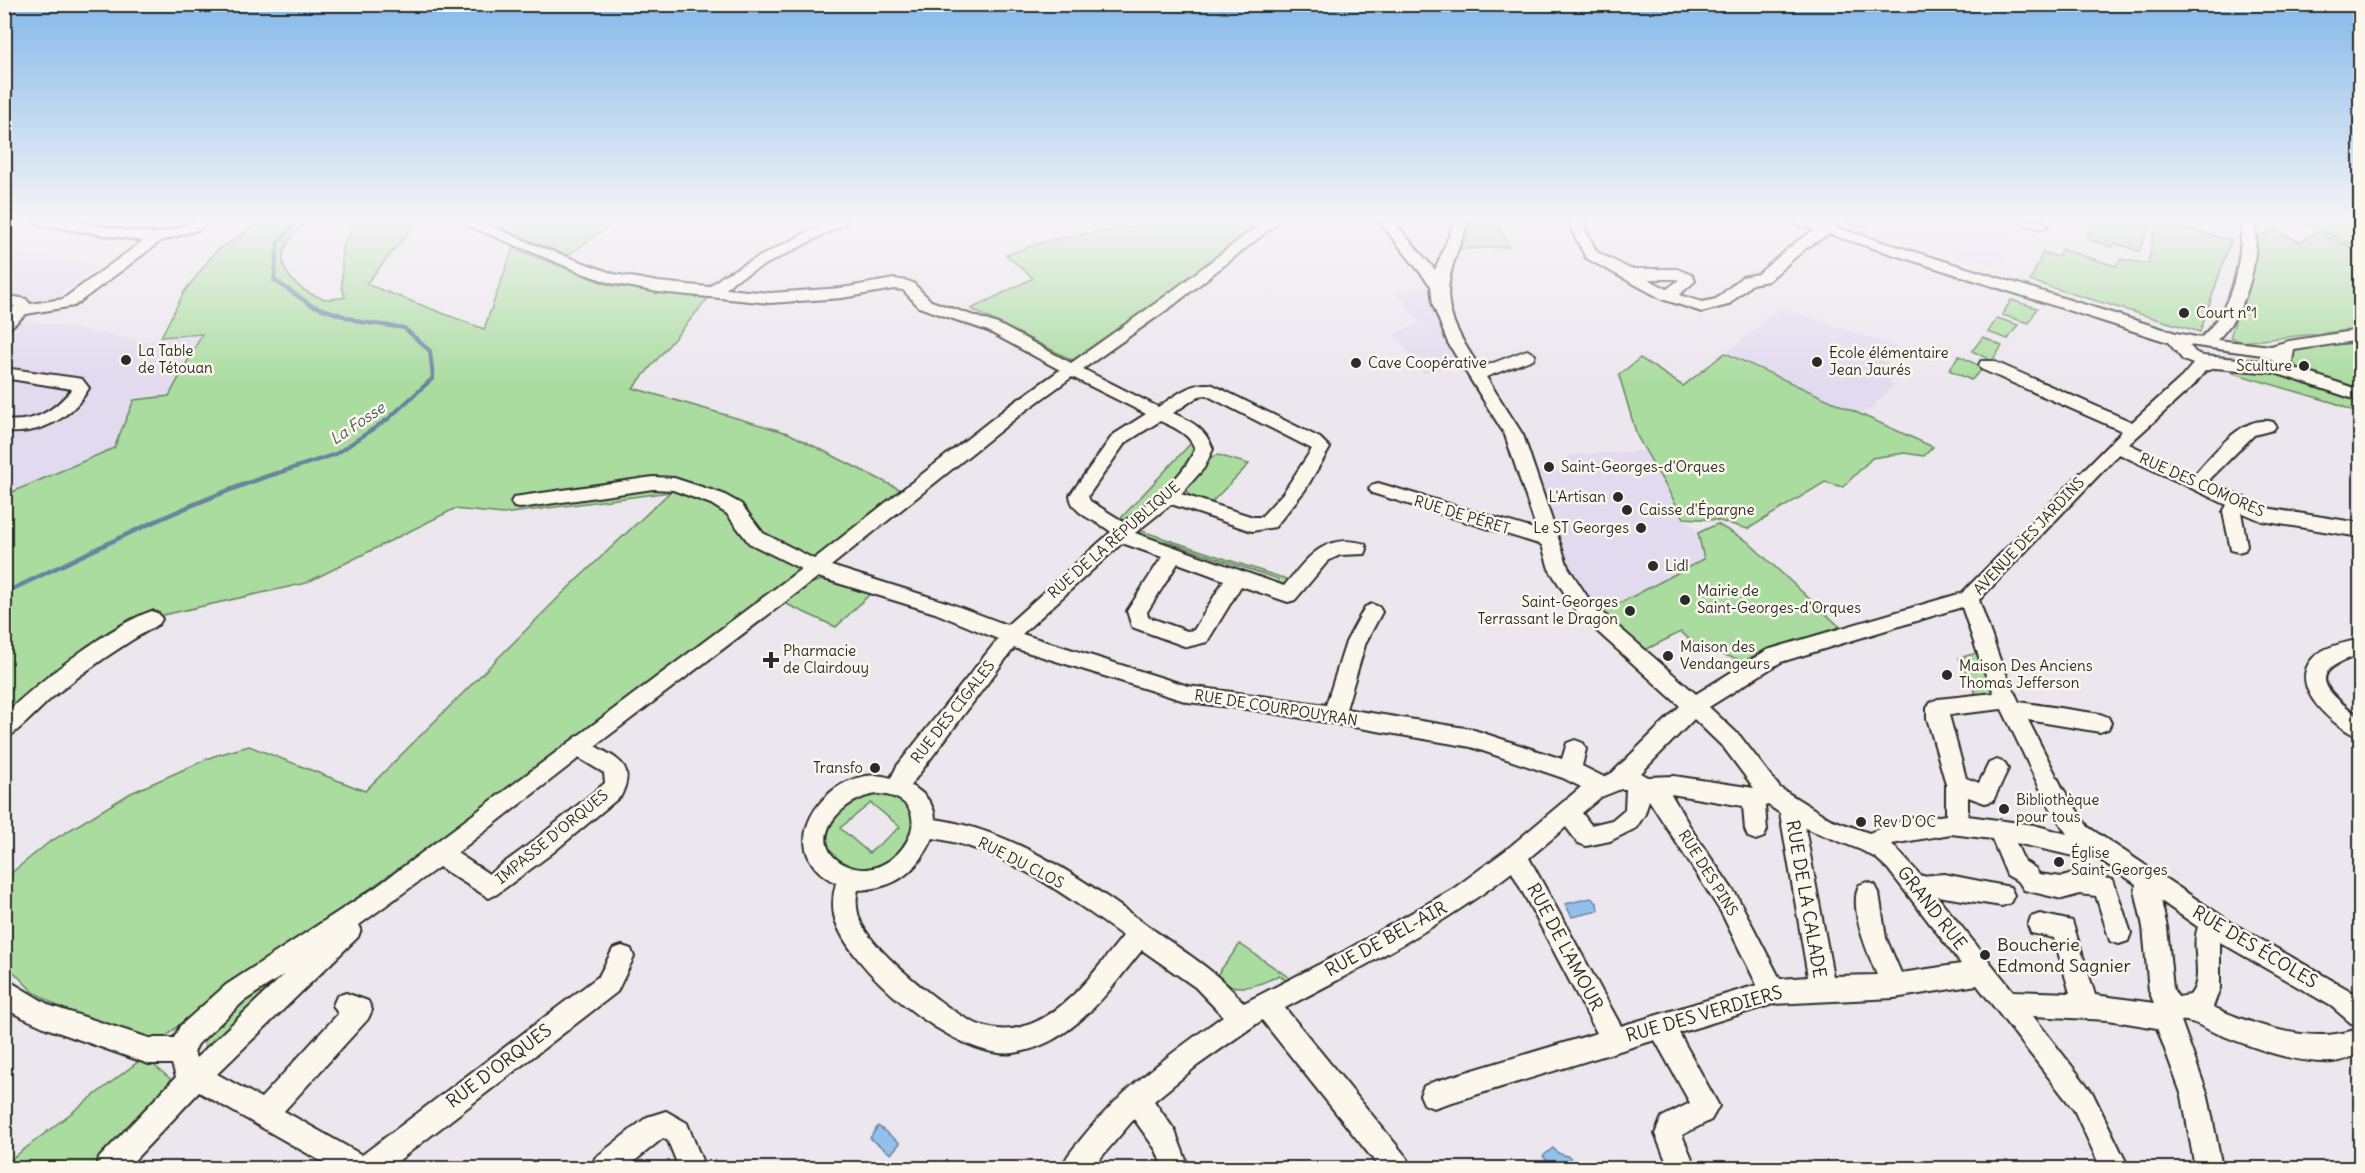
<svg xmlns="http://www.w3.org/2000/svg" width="2365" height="1173" font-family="Delius,sans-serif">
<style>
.built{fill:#e2daef}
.green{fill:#a9dc9e;stroke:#6a8464;stroke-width:1.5;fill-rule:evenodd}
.water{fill:#92c0ed;stroke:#69849f;stroke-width:1.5}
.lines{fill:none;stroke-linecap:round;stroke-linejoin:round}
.stream-far1{stroke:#69849f;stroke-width:4}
.stream{stroke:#69849f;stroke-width:4.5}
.minor-casing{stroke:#2b2b2b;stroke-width:4}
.minor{fill:#fbf7ec;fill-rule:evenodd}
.poi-dot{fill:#2b2b2b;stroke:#fbf7ec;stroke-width:2}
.labels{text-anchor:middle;stroke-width:5;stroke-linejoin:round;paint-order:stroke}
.poi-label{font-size:15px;fill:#2b2b2b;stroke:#fbf7ec;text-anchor:start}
.street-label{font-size:15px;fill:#2b2b2b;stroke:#fbf7ec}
.water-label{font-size:16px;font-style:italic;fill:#4a5865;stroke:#fbf7ec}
.near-street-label{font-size:18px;fill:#2b2b2b;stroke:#fbf7ec}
.near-poi-label{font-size:18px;fill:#2b2b2b;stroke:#fbf7ec;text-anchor:start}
</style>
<rect width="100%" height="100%" fill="#ece6ee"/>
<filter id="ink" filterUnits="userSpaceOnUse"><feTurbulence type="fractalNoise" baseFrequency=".0167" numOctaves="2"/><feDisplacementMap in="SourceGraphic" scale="12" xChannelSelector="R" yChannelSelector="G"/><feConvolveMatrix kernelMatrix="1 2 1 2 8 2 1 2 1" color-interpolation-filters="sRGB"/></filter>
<g filter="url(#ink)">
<!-- built -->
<g class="built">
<polygon points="1878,221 1976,221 1976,223 2012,235 2003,260 1988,265 1873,230"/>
<polygon points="4,250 98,266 24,320 148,342 161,337 202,334 169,396 134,400 115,448 10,493 4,492"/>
<polygon points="1427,287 1435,317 1463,362 1424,373 1393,333 1421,324 1397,293"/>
<polygon points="1781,308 1900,348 1881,371 1894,377 1890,382 1893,385 1870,411 1866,409 1861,414 1725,353"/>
<polygon points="1646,451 1684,518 1698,533 1705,559 1603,612 1575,584 1534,472 1569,469 1567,455"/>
</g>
<!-- green -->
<g class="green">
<path d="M263,221H307C299,228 288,240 284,251C277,275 306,295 326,299C332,300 339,298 345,297L342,288V247L356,221H418L366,284L484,329L513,248L611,286L710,296L633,388L788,433L901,490L799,572L430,846L183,1021L144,1057L173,1081L92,1168H5V1164L144,1057L32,991L5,963V878L48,843L131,793L214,756L249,746L365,791L565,591L670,492L503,514L454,509L306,583L123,624L5,724L4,492L10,493L114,448L134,400L169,396L202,334L161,337L184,292L215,252Z"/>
<polygon points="483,221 611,221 612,224 567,256"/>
<polygon points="1153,221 1264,221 1076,362 971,309 1033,278 1006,255 1049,240 1146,224"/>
<polygon points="1469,221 1497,221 1509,247 1460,249 1471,221"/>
<polygon points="2095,221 2152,221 2139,251 2114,243 2112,247 2086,239"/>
<polygon points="2156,221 2231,240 2200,332 2030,281 2043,252 2058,257 2061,249 2116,266 2120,259 2148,264"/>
<polygon points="2300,221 2360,221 2360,248"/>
<polygon points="2275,230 2300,242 2317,232 2360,251 2360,329 2242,342 2230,337 2254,264 2256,238"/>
<polygon points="2011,300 2037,308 2029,323 2002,315"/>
<polygon points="1997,318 2018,325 2008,339 1988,332"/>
<polygon points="1983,337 2002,346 1992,361 1972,351"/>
<path d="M2318,344H2360V393C2341,387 2297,377 2290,357L2294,352L2302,348Z"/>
<polygon points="1725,353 1933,447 1924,456 1904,453 1872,458 1843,487 1825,482 1748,529 1716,520 1684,518 1637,436 1619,375 1640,358 1683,386"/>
<polygon points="1959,356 1984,368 1971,380 1949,370"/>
<polygon points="2240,367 2281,374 2360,400 2360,414 2335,403 2233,373"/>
<polygon points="1193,441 1196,446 1196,456 1157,499 1126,521 1120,519"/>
<polygon points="1218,455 1249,464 1210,504 1190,497 1185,489 1205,468 1211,457"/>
<polygon points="1717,524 1747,541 1840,627 1767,649 1744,661 1699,648 1681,632 1645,650 1603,612 1704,559 1698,533"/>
<polygon points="1139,530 1292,581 1286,586 1277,586 1278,579 1165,541 1161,547 1132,536"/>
<polygon points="823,580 870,594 836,627 784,603 809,584"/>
<polygon points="1980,652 1995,689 1989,695 1977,697 1959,658"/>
<path d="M887,792L909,805L917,827L893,862L864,871L844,868L827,850L826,828L851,798ZM871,803L900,827L869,853L840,828Z"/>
<path d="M1240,944L1294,981L1289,983L1279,975C1258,987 1236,993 1214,979Z"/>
<polygon points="290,967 296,971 209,1052 203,1042 223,1015"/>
</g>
<!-- water -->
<g class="water">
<polygon points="1591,898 1597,903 1598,911 1572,917 1565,904"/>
<polygon points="878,1126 900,1143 891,1154 870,1138"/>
<polygon points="1553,1148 1558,1153 1570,1157 1572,1168 1553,1168 1543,1156"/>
</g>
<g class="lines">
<!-- stream-far1 -->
<polyline class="stream-far1" points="272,475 336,454 388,419 433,378 430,351 404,328 361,322 311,305 274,280 278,243 297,221"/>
<!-- stream -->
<path class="stream" d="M4,593C93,551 183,504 277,473"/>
<!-- minor casing -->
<g class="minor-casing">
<g id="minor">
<path d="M34,221C74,217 113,231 153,233C173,234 190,219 210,221L200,229L161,241L74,306L26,314L10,328L4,330V317L15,306L4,305V295L26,299L30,304L63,299L143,241L41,225Z"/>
<path d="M462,221H480L535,245L614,274L658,282L709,287L724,275L829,221H846L844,224L734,281L726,289L770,293L842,288L894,279L908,281L913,283L931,301L1000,325L1071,363L1163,298L1264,221H1280L1175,304L1083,369L1158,407C1174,397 1193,380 1213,385L1320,438L1330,448L1305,490L1275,527L1252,531L1171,504L1135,533L1284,586C1307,559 1324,532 1365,544L1367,549L1365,554L1340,555L1328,561L1295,600L1288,602L1241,586L1207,642L1187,647L1132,627L1127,611L1162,557L1122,543L1022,634L1188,686L1326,705L1346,642L1365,607L1372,604L1379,607L1382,612L1366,642L1346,709L1471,729L1562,759L1567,743L1575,740L1583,743L1586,749L1582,766L1604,777L1612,773L1680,706L1578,614L1549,569L1542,545L1372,493L1369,489L1372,485L1378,483L1537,530L1505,435L1448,343L1433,305L1431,286L1379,221H1393L1435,270L1455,221H1469C1442,288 1437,305 1480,368L1527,350L1535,355L1533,359L1486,377L1523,435L1568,567L1592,604L1696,694L1767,650L1962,593L2122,431L1981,369L1979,365L1981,361H1993L2132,422L2182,377L2193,364L2183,360L2168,342L1829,234L1806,248L1768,281L1752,284L1728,305L1702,312L1662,299L1586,258L1571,229V221H1585V229L1597,252L1630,269H1677L1692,275L1695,281L1679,295L1702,302L1716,299L1742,277L1758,274L1796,242L1815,230L1796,224L1794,221H1815L2176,333L2201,338C2233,307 2242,264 2241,221H2255C2259,262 2248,310 2217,340L2271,346L2289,341L2360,330V340L2294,350L2291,367L2360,390V401L2275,373L2215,368L2205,371L2194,385L2129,444L2194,475C2213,455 2242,413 2273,422L2276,426L2273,430L2254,435L2208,481L2266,508L2360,523V537L2262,521L2241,512L2247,545L2245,550L2238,552L2231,550L2223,512L2227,505L2119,454L1979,600L2001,663L2019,702L2100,714L2108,717L2111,723L2108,729L2100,732L2028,720L2062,787L2088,827L2232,923L2349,990L2360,999V1026L2351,1023L2331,1006L2220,942V988L2213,1007C2256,1026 2313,1046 2360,1028V1053C2352,1057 2343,1061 2334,1062C2295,1064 2251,1047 2216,1033C2205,1029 2192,1019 2181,1021L2208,1096L2222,1168H2195L2182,1096L2157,1028L2108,1020L2033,1016L2092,1092L2129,1168H2101L2074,1110L1977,985L1894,998L1773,1004L1679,1033L1719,1106L1711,1120L1682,1135L1696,1168H1669L1655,1134L1662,1117L1690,1103L1655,1040L1433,1108L1424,1104L1420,1095L1424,1086L1433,1082L1597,1033L1512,872C1442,926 1363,967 1285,1008L1407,1158L1410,1168H1380L1262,1020L1198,1065L1154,1101L1175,1131L1189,1168H1163L1156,1150L1134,1119L1092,1168H1062C1065,1157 1074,1148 1082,1138C1121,1089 1172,1053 1223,1016L1195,987L1142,950C1108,992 1072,1045 1013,1053C958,1061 845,968 834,915C832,903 833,894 836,883C763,846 835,759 891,778L897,766L998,639L935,613L818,577L595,746C619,760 636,765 621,796L551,854L497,894L489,898L439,867L359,925L361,929L358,937L217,1074L261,1098L338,1014L333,1005L337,996L346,993L368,1001L372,1010L368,1019L284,1111L362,1155L599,976L613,949L622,946L631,949L634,957L617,992L389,1168H333L199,1092L127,1168H96L99,1158L176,1077L172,1064H149L46,1028L15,1014L4,1005V978L51,1006L149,1038H174L180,1026L226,985L376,887L801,569L749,543L727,514L711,504L673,490L653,489L520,508L514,507L511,502L514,497L653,477L674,478L723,494L741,504L763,533L814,559L1009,406L1060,370L988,331L919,307L903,290L894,289L842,298L770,303L658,292L611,283L585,274L464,224ZM1648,279H1675L1679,280L1667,289ZM2189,345L2262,355L2275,362L2203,356L2195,352ZM1072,377L1146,414L1113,435L1070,495C1072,516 1098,520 1111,532L1007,625L949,603L831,566L1021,414ZM1206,395L1312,449L1283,493L1261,517H1253L1181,494L1204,468L1213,449C1205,428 1192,422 1173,413L1199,396ZM1160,421C1175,428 1189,433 1195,449C1182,480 1150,501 1124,522L1090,501L1088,496L1125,443ZM1178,563L1224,580L1194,630L1187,631L1148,617L1147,612ZM1962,607L1981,663L1994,693L1938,699L1931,702L1927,708V718L1946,784V815L1897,822L1869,833L1830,819L1780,788L1740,736L1709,707L1781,662ZM1014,648L1188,702L1254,710L1471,747L1563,778L1581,787L1506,850L1453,889L1345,951L1244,1003C1215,970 1190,956 1155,931C1090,884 1017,831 935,819C935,804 922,790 910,786ZM2002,709L2046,801L2067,834L2034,825L1968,816V797L1985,803L1993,801L2008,769L2005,763L1997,760L1989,763L1979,783L1966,778L1949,715ZM1694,719L1724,748L1754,788L1674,776L1648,777L1641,773ZM579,758L604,773L605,783L535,840L489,874L457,853ZM1621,789H1626L1625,809L1612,820L1591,825L1582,813L1601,797ZM879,794C949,800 895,889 846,865C801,843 842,796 879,794ZM1671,794L1743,806L1745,830L1748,837L1756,840L1764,837L1767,830L1765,806L1768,805L1780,813L1808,977L1780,979L1737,896L1695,835ZM1649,800L1721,912L1757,985L1621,1026L1529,858L1566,827L1578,843L1586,846L1610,841L1636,828L1645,814ZM1805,828L1861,850L1876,858L1888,869L1961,964L1901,973L1886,938L1879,893L1875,885L1867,882L1859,885C1848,908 1868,953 1877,975L1833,976ZM1951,834L1992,839L2007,875L2019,882L2024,890L2062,899L2080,894L2096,896L2110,941L2119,944L2128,941L2131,933L2113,880L2080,872L2062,877L2039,874L2035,868L2024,861L2016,843L2078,857L2093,855L2136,884L2135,890L2143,927L2149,991L2154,1003L2095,995L2072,921L2040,914L2031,917L2028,925L2031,933L2054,938L2070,993L2013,991L1937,896L2002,906L2010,903L2014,895L2010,887L1944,874L1921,876L1892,844ZM933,838C1004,849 1066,895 1123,936C1095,970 1064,1018 1017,1028C1005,1031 989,1029 977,1024C947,1011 877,954 862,925C857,915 855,901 858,890C896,888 917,872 933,838ZM2161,901L2198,927C2190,948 2205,978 2190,995L2178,997L2173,989L2167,927ZM285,974L196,1058L194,1052L198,1044L244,1001Z"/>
<polygon points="1848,221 1871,221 1864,225 1850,224"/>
<polygon points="2020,221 2042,221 2049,225 2042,229 2022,224"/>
<path d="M4,368L76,378L82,379L89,388C71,419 40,435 4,432V420C34,423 53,412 72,389L4,378Z"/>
<path d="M152,611L159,614L162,619L159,624C122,645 87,669 54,696C42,706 16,735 4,739V715C37,683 110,625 152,611Z"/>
<path d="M2360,639V655C2304,671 2324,691 2360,717V737C2334,728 2286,686 2313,658C2324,646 2345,643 2360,639Z"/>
<polygon points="666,1111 687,1123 705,1168 679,1168 668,1141 663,1138 626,1168 592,1168 595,1158 647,1117"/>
</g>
</g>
<!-- minor -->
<use href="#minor" class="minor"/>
</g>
</g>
<!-- sky -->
<linearGradient id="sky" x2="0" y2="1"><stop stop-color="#85b9ea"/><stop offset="0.57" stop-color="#f6f4f7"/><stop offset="1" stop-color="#f6f4f7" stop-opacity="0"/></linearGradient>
<rect width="2365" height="385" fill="url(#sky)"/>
<!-- markers -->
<g class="poi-dot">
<circle cx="2184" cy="313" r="6"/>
<circle cx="126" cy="360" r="6"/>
<circle cx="1817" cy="362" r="6"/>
<circle cx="1356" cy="363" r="6"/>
<circle cx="2304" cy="366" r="6"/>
<circle cx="1549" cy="467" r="6"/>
<circle cx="1618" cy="497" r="6"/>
<circle cx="1627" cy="510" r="6"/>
<circle cx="1641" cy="528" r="6"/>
<circle cx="1653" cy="566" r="6"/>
<circle cx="1685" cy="600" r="6"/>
<circle cx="1630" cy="611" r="6"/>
<circle cx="1668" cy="656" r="6"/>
<path d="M768 651h6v6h6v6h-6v6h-6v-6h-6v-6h6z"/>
<circle cx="1947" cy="675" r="6"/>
<circle cx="875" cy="768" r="6"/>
<circle cx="2004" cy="809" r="6"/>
<circle cx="1861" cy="822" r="6"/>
<circle cx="2059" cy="862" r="6"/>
<circle cx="1985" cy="955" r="6"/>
</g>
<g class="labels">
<!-- poi labels -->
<g class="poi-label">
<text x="2196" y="318">Court n°1</text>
<text x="138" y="356">La Table<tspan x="138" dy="17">de Tétouan</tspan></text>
<text x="1829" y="358">Ecole élémentaire<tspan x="1829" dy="17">Jean Jaurés</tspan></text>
<text x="1368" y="368">Cave Coopérative</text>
<text x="2292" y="371" text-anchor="end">Sculture</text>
<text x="1561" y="472">Saint-Georges-d'Orques</text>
<text x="1606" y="502" text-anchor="end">L'Artisan</text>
<text x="1639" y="515">Caisse d'Épargne</text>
<text x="1629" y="533" text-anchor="end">Le ST Georges</text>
<text x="1665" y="571">Lidl</text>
<text x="1697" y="596">Mairie de<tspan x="1697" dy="17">Saint-Georges-d'Orques</tspan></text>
<text x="1618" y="607" text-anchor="end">Saint-Georges<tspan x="1618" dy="17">Terrassant le Dragon</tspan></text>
<text x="1680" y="652">Maison des<tspan x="1680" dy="17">Vendangeurs</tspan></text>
<text x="783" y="656">Pharmacie<tspan x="783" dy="17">de Clairdouy</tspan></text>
<text x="1959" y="671">Maison Des Anciens<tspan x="1959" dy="17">Thomas Jefferson</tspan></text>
<text x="863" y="773" text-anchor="end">Transfo</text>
<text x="2016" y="805">Bibliothèque<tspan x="2016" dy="17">pour tous</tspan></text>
<text x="1873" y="827">Rev D'OC</text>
<text x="2071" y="858">Église<tspan x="2071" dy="17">Saint-Georges</tspan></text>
</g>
<!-- street labels -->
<g class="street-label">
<text transform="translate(2202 485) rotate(24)" y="5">RUE DES COMORES</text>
<text transform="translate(1462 515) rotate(17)" y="5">RUE DE PÉRET</text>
<text transform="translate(2029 536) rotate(-47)" y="5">AVENUE DES JARDINS</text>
<text transform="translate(1114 540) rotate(-41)" y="5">RUE DE LA RÉPUBLIQUE</text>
<text transform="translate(1276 708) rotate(9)" y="5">RUE DE COURPOUYRAN</text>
<text transform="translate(953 712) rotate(-52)" y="5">RUE DES CIGALES</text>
<text transform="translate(552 837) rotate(-39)" y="5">IMPASSE D'ORQUES</text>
<text transform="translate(1021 863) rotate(27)" y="5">RUE DU CLOS</text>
<text transform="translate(1708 873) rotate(58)" y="5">RUE DES PINS</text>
</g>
<!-- water labels -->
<g class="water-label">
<text transform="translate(357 423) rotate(-34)" y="6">La Fosse</text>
</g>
<!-- near-street labels -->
<g class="near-street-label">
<text transform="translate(1806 899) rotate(80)" y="6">RUE DE LA CALADE</text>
<text transform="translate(1932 908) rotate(52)" y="6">GRAND RUE</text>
<text transform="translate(1386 939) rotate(-29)" y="6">RUE DE BEL-AIR</text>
<text transform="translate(1565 947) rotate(62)" y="6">RUE DE L'AMOUR</text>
<text transform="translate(2255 947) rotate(31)" y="6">RUE DES ÉCOLES</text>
<text transform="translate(1704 1014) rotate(-16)" y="6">RUE DES VERDIERS</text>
<text transform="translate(499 1066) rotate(-37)" y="6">RUE D'ORQUES</text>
</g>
<!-- near-poi labels -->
<g class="near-poi-label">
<text x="1997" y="951">Boucherie<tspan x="1997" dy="21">Edmond Sagnier</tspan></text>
</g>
</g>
<!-- margin -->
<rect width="2365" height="1173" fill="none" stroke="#fbf7ec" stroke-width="24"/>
<rect x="12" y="12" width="2341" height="1149" fill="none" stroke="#2b2b2b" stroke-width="2" filter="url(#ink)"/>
</svg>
